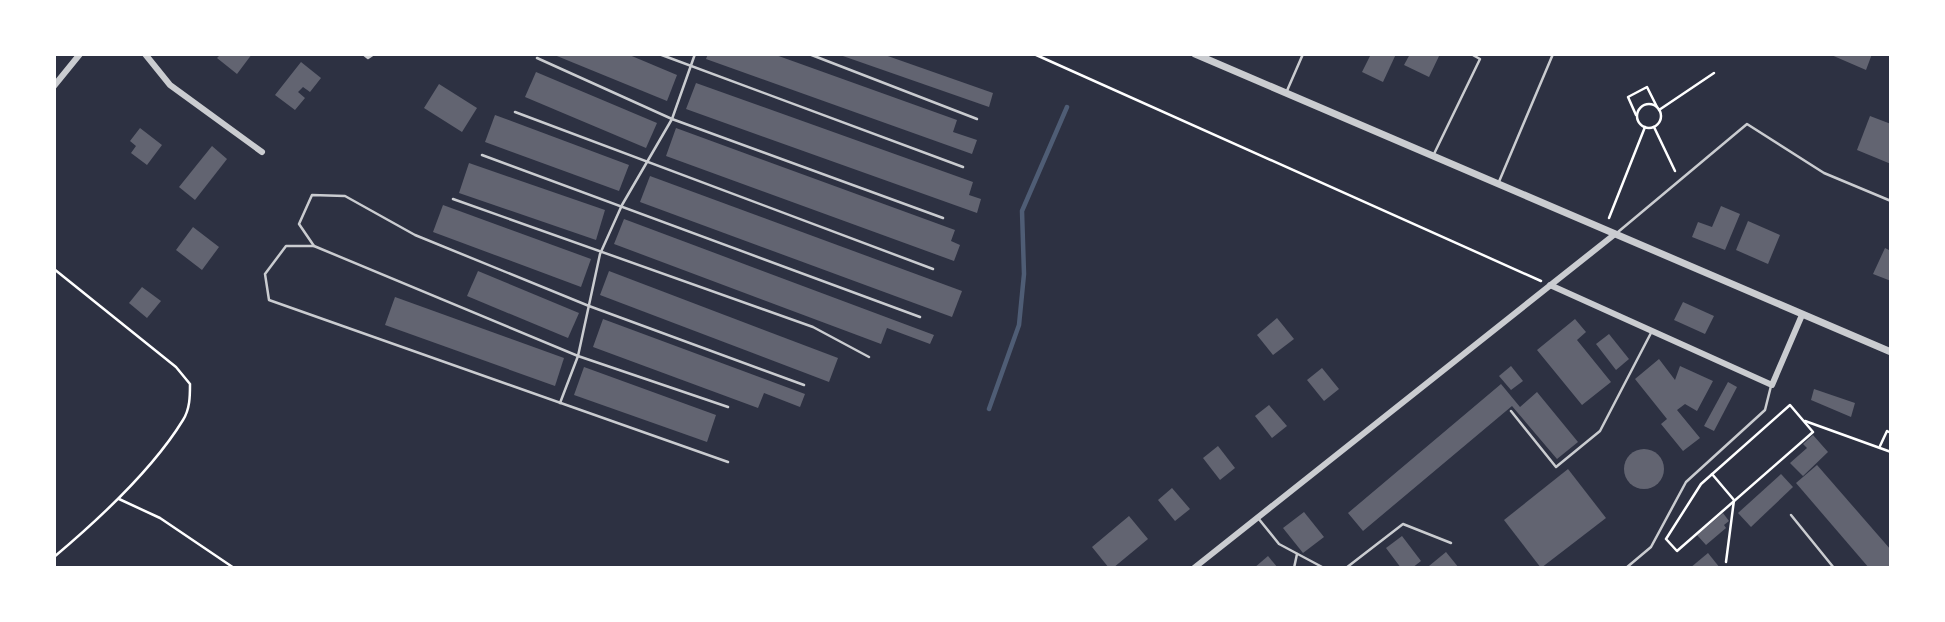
<svg xmlns="http://www.w3.org/2000/svg" width="1945" height="622" font-family="Raleway,sans-serif">
<style>
.lines{fill:none;stroke-linecap:round;stroke-linejoin:round}
.stream{stroke:#4f5d75;stroke-width:4.5}
.building{fill:#626471}
.path{stroke:#fff;stroke-width:2.5}
.service{stroke:#caccd0;stroke-width:2.5}
.minor{stroke:#caccd0;stroke-width:6}
.tertiary{stroke:#caccd0;stroke-width:7}
</style>
<rect width="100%" height="100%" fill="#2d3142"/>
<g class="lines">
<!-- stream -->
<polyline class="stream" points="989,409 1019,325 1024,274 1022,211 1067,107"/>
</g>
<!-- building -->
<g class="building">
<polygon points="221,54 252,54 237,74 217,58"/>
<polygon points="552,54 627,54 677,75 667,101"/>
<polygon points="708,54 773,54 957,120 953,132 977,140 972,154 706,59"/>
<polygon points="882,54 993,93 989,107 840,55"/>
<polygon points="1371,54 1396,54 1383,82 1362,72"/>
<polygon points="1410,54 1440,54 1429,77 1404,65"/>
<polygon points="1829,54 1872,54 1866,70"/>
<polygon points="301,62 321,78 310,92 303,87 298,92 305,98 295,110 275,95"/>
<polygon points="536,72 657,123 646,148 525,97"/>
<polygon points="696,83 973,182 969,195 981,199 977,213 686,109"/>
<polygon points="439,84 477,108 462,132 424,108"/>
<polygon points="495,115 629,165 619,191 485,142"/>
<polygon points="1870,116 1891,124 1891,164 1857,150"/>
<polygon points="140,128 162,145 147,165 131,153 136,146 130,141"/>
<polygon points="676,128 955,230 951,241 960,245 954,261 666,156"/>
<polygon points="212,146 227,159 195,200 179,187"/>
<polygon points="469,163 605,210 596,240 459,193"/>
<polygon points="650,176 962,291 952,317 640,202"/>
<polygon points="443,205 591,259 581,287 433,232"/>
<polygon points="1721,206 1740,214 1725,250 1692,237 1698,222 1712,227"/>
<polygon points="624,219 934,335 930,344 887,328 881,344 614,244"/>
<polygon points="1748,221 1780,235 1768,264 1736,250"/>
<polygon points="193,227 219,247 202,270 176,250"/>
<polygon points="1885,248 1891,251 1891,281 1873,274"/>
<polygon points="478,271 579,313 568,338 467,296"/>
<polygon points="609,271 838,358 829,382 600,295"/>
<polygon points="142,287 161,301 147,318 129,303"/>
<polygon points="395,297 564,358 555,386 385,325"/>
<polygon points="1683,302 1714,316 1705,334 1674,320"/>
<polygon points="1277,318 1294,339 1273,355 1257,335"/>
<polygon points="603,319 805,394 800,407 764,393 758,408 593,347"/>
<polygon points="1575,319 1586,332 1577,340 1611,382 1582,405 1537,350"/>
<polygon points="1609,334 1629,359 1616,370 1596,344"/>
<polygon points="1659,359 1675,380 1680,366 1713,381 1697,411 1685,404 1677,410 1700,438 1683,451 1661,424 1667,419 1635,379"/>
<polygon points="1511,366 1523,381 1511,390 1499,376"/>
<polygon points="584,367 716,415 707,442 574,395"/>
<polygon points="1322,368 1339,389 1324,401 1307,380"/>
<polygon points="1728,382 1737,387 1714,431 1704,426"/>
<polygon points="1501,384 1520,407 1537,392 1578,442 1557,459 1512,406 1363,531 1348,513"/>
<polygon points="1814,389 1855,403 1851,417 1811,400"/>
<polygon points="1269,405 1287,426 1272,438 1255,416"/>
<polygon points="1813,435 1828,452 1803,476 1790,463 1807,448 1803,444"/>
<polygon points="1218,446 1235,468 1220,480 1203,458"/>
<circle cx="1644" cy="469" r="20"/>
<polygon points="1817,465 1891,550 1891,568 1869,568 1796,483"/>
<polygon points="1568,469 1606,518 1541,568 1504,520"/>
<polygon points="1781,474 1793,487 1751,527 1738,513"/>
<polygon points="1172,488 1190,509 1175,521 1158,500"/>
<polygon points="1304,512 1324,537 1303,553 1283,528"/>
<polygon points="1723,513 1729,521 1724,525 1726,528 1706,545 1697,535"/>
<polygon points="1129,516 1148,539 1113,568 1109,568 1092,547"/>
<polygon points="1402,536 1421,561 1412,568 1401,568 1386,548"/>
<polygon points="1446,552 1459,568 1431,568 1429,566"/>
<polygon points="1708,553 1720,568 1690,568"/>
<polygon points="1268,556 1278,568 1254,568"/>
</g>
<g class="lines">
<!-- path -->
<g class="path">
<polyline points="1034,54 1541,281"/>
<circle cx="1649" cy="116" r="12"/>
<polyline points="1659,110 1714,73"/>
<polyline points="1636,115 1628,97 1647,87 1657,107"/>
<polyline points="1654,127 1675,171"/>
<polyline points="1609,218 1645,127"/>
<path d="M54,269L176,367L190,384C190,396 190,409 183,420C153,469 98,520 54,557"/>
<polygon points="1790,405 1813,432 1677,551 1666,539 1701,484"/>
<polyline points="1805,421 1891,452"/>
<polyline points="1880,446 1887,431 1891,433"/>
<polyline points="1712,474 1734,500 1726,562"/>
<polyline points="119,499 160,518 234,568"/>
</g>
<!-- service -->
<g class="service">
<polyline points="363,54 368,58 374,54"/>
<polyline points="659,54 963,167"/>
<polyline points="809,54 977,119"/>
<polyline points="537,58 672,119 943,218"/>
<polyline points="1286,93 1303,54"/>
<polyline points="515,112 933,269"/>
<polyline points="482,155 920,317"/>
<polyline points="1433,156 1480,59 1471,54"/>
<polyline points="1498,184 1553,54"/>
<polyline points="453,199 813,327 869,357"/>
<polyline points="1618,232 1747,124 1824,173 1891,201"/>
<polyline points="314,246 299,224 312,195 345,196 415,235 589,306 804,385"/>
<polyline points="560,403 578,356 600,254 622,205 672,119 695,54"/>
<polyline points="1511,411 1556,467 1600,431 1652,331"/>
<polyline points="728,462 269,300 265,274 286,246 314,246 578,356 728,407"/>
<polyline points="1791,515 1834,568"/>
<polyline points="1258,518 1279,544 1324,568"/>
<polyline points="1294,568 1297,554"/>
<polyline points="1346,568 1403,524 1451,543"/>
<polyline points="1626,568 1651,547 1686,482 1765,410 1771,386"/>
</g>
<!-- minor -->
<g class="minor">
<polyline points="145,54 170,85 262,152"/>
<polyline points="54,86 80,54"/>
<polyline points="1550,285 1772,385 1802,315"/>
<polyline points="1194,568 1615,234"/>
</g>
<!-- tertiary -->
<polyline class="tertiary" points="1195,54 1891,352"/>
</g>
<!-- border -->
<rect width="1945" height="622" fill="none" stroke="#ffffff" stroke-width="112"/>
</svg>
